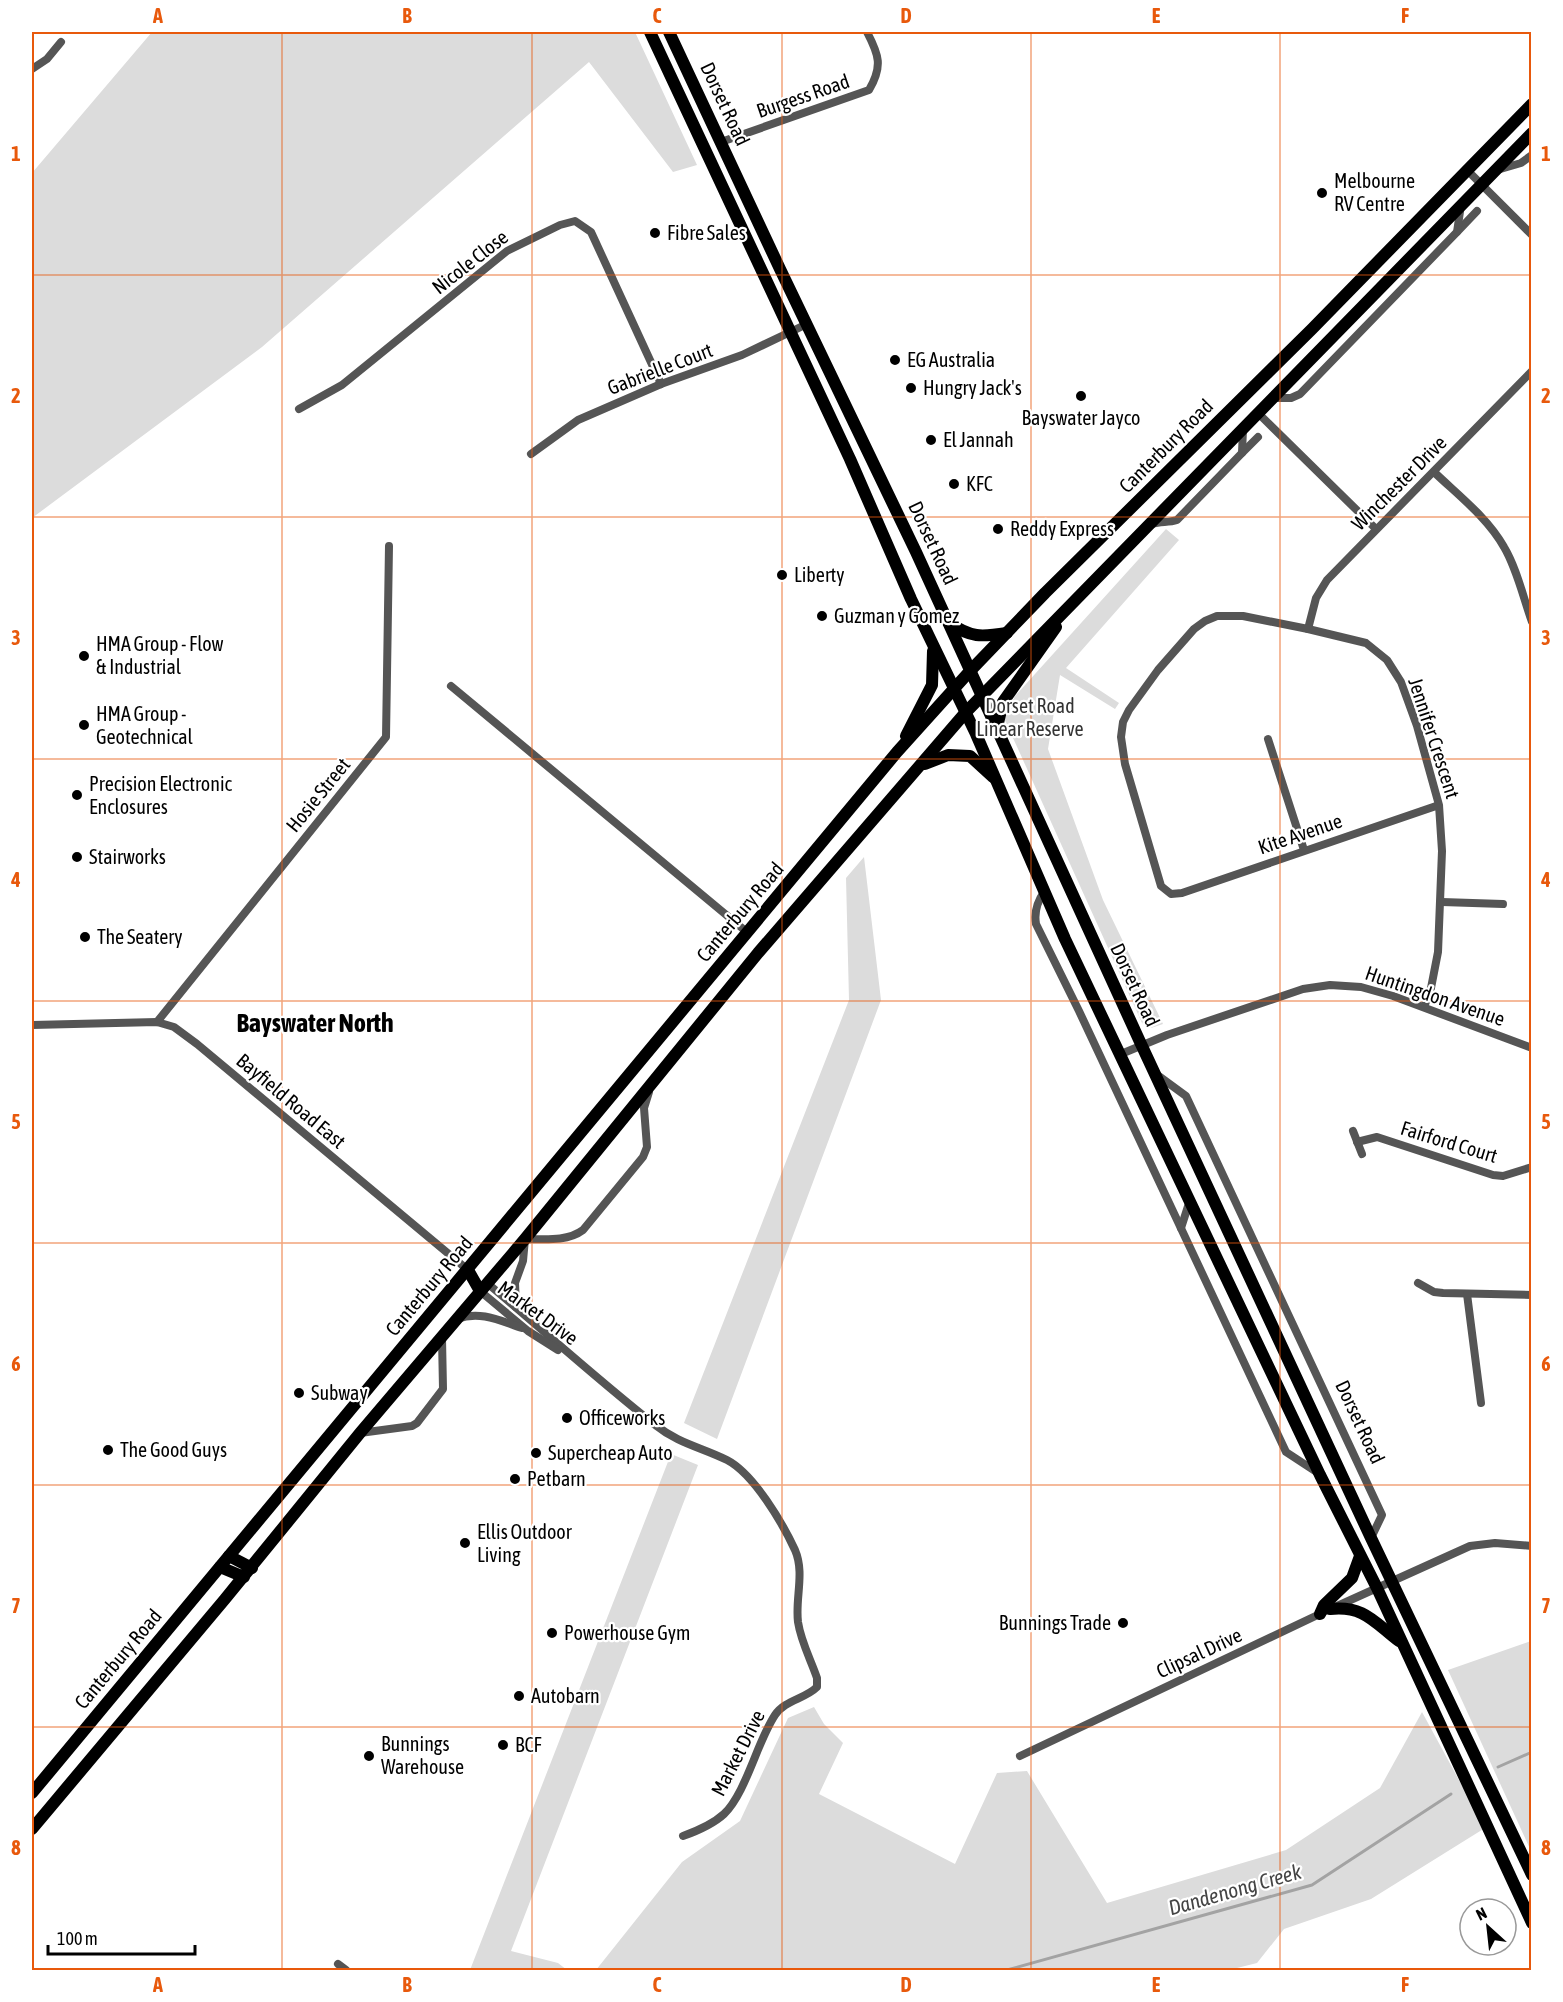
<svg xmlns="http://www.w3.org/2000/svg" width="1563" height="2002" font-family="'Asap Condensed',sans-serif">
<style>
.green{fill:#dcdcdc}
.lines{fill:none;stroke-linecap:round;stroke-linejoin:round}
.stream{stroke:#a3a3a3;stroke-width:3}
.street{stroke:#555;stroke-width:8}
.primary{stroke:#000;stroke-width:12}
.grid{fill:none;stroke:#e8590c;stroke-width:1.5;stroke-opacity:0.55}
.poi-dot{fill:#000;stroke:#fff;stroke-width:2}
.labels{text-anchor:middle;stroke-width:4.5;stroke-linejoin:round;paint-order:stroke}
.street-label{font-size:20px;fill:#000;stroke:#fff}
.poi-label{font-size:20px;fill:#000;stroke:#fff;text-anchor:start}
.park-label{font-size:20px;fill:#333;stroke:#fff}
.water-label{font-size:21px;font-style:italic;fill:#444;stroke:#fff}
.district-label{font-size:26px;font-weight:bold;fill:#000;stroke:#fff}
.neatline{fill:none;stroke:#e8590c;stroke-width:2}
.grid-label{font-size:20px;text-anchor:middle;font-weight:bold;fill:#e8590c}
</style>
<rect width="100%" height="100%" fill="#fff"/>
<!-- green -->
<g class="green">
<polygon points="152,32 635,32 697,165 673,172 589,62 262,347 32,518 32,173"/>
<polygon points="1166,529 1179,540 1066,668 1119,703 1115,709 1060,675 1048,749 1103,900 1163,1024 1151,1028 1142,1023 1004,718 1015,696"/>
<polygon points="864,857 881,1000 717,1439 684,1423 849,1000 846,878"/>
<polygon points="671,1454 698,1465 511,1951 558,1963 567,1970 470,1970"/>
<polygon points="1531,1641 1532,1641 1531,1851 1448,1670"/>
<polygon points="814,1707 824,1724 843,1743 819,1794 955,1864 997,1773 1027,1771 1107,1903 1286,1850 1380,1788 1422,1712 1485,1828 1371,1899 1284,1929 1257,1963 1229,1970 596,1970 682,1862 740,1821 788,1718"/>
</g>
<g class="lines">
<!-- stream -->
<g class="stream">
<polyline points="1498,1767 1532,1752"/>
<polyline points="1007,1970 1312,1885 1451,1794"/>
</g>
<!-- street -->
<g class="street">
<polyline points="32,69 47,59 61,42"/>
<path d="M721,142L869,90C883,66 879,55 867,32"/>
<polyline points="1467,170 1532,235"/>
<polyline points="1497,170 1521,163 1532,155"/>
<polyline points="1457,232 1477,211"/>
<polyline points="1274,398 1291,398 1300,394 1457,232 1461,205"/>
<polyline points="299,409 342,385 507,251 560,225 575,221 591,232 661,384"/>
<polyline points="1259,414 1376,529"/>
<polyline points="1242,453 1258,437"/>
<polyline points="531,454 578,420 661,384 742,355 807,324"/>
<path d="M1434,472C1458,495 1488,518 1504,547C1517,569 1523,597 1532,622"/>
<path d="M1152,524C1161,521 1168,523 1177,520L1242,453L1243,429"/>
<polyline points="1308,629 1316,598 1327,580 1532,371"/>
<polyline points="451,686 748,933"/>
<polyline points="1268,739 1304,850"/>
<path d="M1044,892C1037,902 1034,912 1036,924L1079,1011L1286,1452L1318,1473"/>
<polyline points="1442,902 1503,904"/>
<polyline points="1424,1007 1431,988 1438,952 1442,851 1439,805 1417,726 1401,682 1387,660 1366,643 1308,629 1243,616 1217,616 1205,621 1194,629 1158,670 1129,710 1123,722 1121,737 1125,764 1161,886 1171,894 1182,893 1439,805"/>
<polyline points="157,1022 386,737 389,546"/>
<polyline points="32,1025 157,1022 174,1027 197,1044 468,1270"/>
<polyline points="1121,1054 1167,1035 1303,989 1330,985 1361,987 1393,996 1532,1048"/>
<polyline points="1156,1074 1186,1096 1382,1515 1371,1538"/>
<polyline points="1353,1131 1362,1154"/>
<polyline points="1357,1142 1377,1137 1493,1175 1503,1176 1532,1167"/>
<polyline points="1181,1228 1190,1200"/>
<path d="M487,1283C543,1330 597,1379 654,1424C679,1444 701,1447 727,1460C754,1474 783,1524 795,1550C805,1573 795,1598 798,1622C801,1642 811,1660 817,1678V1687C805,1699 785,1700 775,1715C757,1742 746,1793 724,1814C712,1825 697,1831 683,1836"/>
<polyline points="1418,1283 1434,1292 1443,1293 1532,1295"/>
<polyline points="480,1291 528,1331 558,1350"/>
<polyline points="1467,1294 1481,1403"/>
<path d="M516,1307L515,1283L523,1261L525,1239C544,1239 567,1242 583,1230L643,1157L647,1147L644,1108L649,1092"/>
<path d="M457,1319C480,1310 501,1321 522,1328"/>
<polyline points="360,1433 412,1426 417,1423 443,1389 442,1338"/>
<polyline points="1335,1607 1470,1546 1495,1543 1532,1546"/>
<polyline points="1020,1756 1324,1612"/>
<polyline points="338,1964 346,1970"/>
</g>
<!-- primary -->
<g class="primary">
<polyline points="650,32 850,459 911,599 976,734 1065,939 1320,1475 1377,1588 1532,1923"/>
<polyline points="669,32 780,269 916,552 1141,1044 1371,1538 1532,1875"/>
<path d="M948,622C971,638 981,637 1007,633"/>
<polyline points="997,727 1003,702 1056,627"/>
<polyline points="906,736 932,685 933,651"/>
<polyline points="925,764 948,755 970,756 993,777"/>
<polyline points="468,1270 480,1291"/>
<polyline points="229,1556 252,1568"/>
<polyline points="220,1567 244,1577"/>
<path d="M1330,1609C1364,1605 1375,1623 1399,1641"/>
<polyline points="1320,1614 1324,1605 1352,1578 1360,1556"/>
<polyline points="32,1793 897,752 970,671 1045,593 1312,329 1532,104"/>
<polyline points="32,1829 225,1599 360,1433 525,1239 758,953 966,712 1532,133"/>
</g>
</g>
<!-- grid -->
<path class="grid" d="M282,32V1970M532,32V1970M782,32V1970M1031,32V1970M1280,32V1970M32,275H1532M32,517H1532M32,759H1532M32,1001H1532M32,1243H1532M32,1485H1532M32,1727H1532"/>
<!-- markers -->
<g class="poi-dot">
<circle cx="1322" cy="193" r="6"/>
<circle cx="655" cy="233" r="6"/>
<circle cx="895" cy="360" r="6"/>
<circle cx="911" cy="388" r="6"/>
<circle cx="1081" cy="396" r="6"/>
<circle cx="931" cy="440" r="6"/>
<circle cx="954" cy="484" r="6"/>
<circle cx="998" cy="529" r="6"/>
<circle cx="782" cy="575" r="6"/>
<circle cx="822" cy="616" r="6"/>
<circle cx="84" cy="656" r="6"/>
<circle cx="84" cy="725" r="6"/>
<circle cx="77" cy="795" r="6"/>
<circle cx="77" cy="857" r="6"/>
<circle cx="85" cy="937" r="6"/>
<circle cx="299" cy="1393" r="6"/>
<circle cx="567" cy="1418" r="6"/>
<circle cx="108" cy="1450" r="6"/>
<circle cx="536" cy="1453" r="6"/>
<circle cx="515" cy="1479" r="6"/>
<circle cx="465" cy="1543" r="6"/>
<circle cx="1123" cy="1623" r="6"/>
<circle cx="552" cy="1633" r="6"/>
<circle cx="519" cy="1696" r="6"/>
<circle cx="503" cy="1745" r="6"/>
<circle cx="369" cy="1756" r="6"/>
</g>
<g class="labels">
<!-- street labels -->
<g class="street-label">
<text transform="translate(803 96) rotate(-19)" y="7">Burgess Road</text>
<text transform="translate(725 104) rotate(65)" y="7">Dorset Road</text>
<text transform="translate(470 262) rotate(-38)" y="7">Nicole Close</text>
<text transform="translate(660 369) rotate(-21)" y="7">Gabrielle Court</text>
<text transform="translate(1166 446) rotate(-45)" y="7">Canterbury Road</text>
<text transform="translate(1399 483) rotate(-45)" y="7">Winchester Drive</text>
<text transform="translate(933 543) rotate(65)" y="7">Dorset Road</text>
<text transform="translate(1434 738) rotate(72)" y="7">Jennifer Crescent</text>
<text transform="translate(318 795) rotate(-51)" y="7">Hosie Street</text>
<text transform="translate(1300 834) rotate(-19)" y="7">Kite Avenue</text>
<text transform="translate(740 912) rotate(-50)" y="7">Canterbury Road</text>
<text transform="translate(1135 985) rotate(65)" y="7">Dorset Road</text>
<text transform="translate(1435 996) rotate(19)" y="7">Huntingdon Avenue</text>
<text transform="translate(291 1101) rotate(40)" y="7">Bayfield Road East</text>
<text transform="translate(1449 1142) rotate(17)" y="7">Fairford Court</text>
<text transform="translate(429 1286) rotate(-50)" y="7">Canterbury Road</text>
<text transform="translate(538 1313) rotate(36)" y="7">Market Drive</text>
<text transform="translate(1360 1422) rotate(65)" y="7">Dorset Road</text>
<text transform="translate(1199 1653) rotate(-25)" y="7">Clipsal Drive</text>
<text transform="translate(118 1659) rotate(-50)" y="7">Canterbury Road</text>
<text transform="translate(738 1753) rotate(-63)" y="7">Market Drive</text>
</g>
<!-- poi labels -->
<g class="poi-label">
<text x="1334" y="188">Melbourne<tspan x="1334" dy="23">RV Centre</tspan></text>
<text x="667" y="240">Fibre Sales</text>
<text x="907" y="367">EG Australia</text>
<text x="923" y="395">Hungry Jack's</text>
<text x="1081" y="425" text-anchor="middle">Bayswater Jayco</text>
<text x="943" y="447">El Jannah</text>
<text x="966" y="491">KFC</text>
<text x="1010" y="536">Reddy Express</text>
<text x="794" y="582">Liberty</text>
<text x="834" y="623">Guzman y Gomez</text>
<text x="96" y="651">HMA Group - Flow<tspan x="96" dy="23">&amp; Industrial</tspan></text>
<text x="96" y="721">HMA Group -<tspan x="96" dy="23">Geotechnical</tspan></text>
<text x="89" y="791">Precision Electronic<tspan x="89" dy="23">Enclosures</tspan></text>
<text x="89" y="864">Stairworks</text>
<text x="97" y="944">The Seatery</text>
<text x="311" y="1400">Subway</text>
<text x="579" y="1425">Officeworks</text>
<text x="120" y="1457">The Good Guys</text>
<text x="548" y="1460">Supercheap Auto</text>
<text x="527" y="1486">Petbarn</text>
<text x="477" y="1539">Ellis Outdoor<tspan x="477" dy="23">Living</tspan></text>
<text x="1111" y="1630" text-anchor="end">Bunnings Trade</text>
<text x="564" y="1640">Powerhouse Gym</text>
<text x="531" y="1703">Autobarn</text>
<text x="381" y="1751">Bunnings<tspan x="381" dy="23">Warehouse</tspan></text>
<text x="515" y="1752">BCF</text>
</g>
<!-- park labels -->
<g class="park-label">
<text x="1030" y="713">Dorset Road<tspan x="1030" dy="23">Linear Reserve</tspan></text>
</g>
<!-- water labels -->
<g class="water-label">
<text transform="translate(1235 1890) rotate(-16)" y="7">Dandenong Creek</text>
</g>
<!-- district labels -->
<g class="district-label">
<text x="315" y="1032">Bayswater North</text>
</g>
</g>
<!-- border -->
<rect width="1563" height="2002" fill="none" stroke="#ffffff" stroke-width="66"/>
<!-- north arrow -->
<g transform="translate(1488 1927) rotate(333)"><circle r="28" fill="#ffffff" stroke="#999999" stroke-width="1.5"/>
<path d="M0-4.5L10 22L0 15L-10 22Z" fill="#000000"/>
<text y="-9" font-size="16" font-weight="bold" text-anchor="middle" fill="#000000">N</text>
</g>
<!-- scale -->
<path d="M48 1945v9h147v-9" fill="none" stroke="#000000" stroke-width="3"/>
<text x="57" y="1945" font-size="18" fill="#000000" stroke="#ffffff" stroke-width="4.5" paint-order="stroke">100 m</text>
<rect x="33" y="33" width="1497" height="1936" class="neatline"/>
<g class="grid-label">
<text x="158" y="23">A</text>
<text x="407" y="23">B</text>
<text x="657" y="23">C</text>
<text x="906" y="23">D</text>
<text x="1156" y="23">E</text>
<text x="1405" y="23">F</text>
<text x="16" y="161">1</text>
<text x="1546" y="161">1</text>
<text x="16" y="403">2</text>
<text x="1546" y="403">2</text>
<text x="16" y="645">3</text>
<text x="1546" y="645">3</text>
<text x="16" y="887">4</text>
<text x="1546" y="887">4</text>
<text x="16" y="1129">5</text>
<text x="1546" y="1129">5</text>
<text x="16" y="1371">6</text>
<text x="1546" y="1371">6</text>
<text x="16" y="1613">7</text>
<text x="1546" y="1613">7</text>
<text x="16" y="1855">8</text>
<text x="1546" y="1855">8</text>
<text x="158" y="1992">A</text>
<text x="407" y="1992">B</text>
<text x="657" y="1992">C</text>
<text x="906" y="1992">D</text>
<text x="1156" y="1992">E</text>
<text x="1405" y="1992">F</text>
</g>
</svg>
